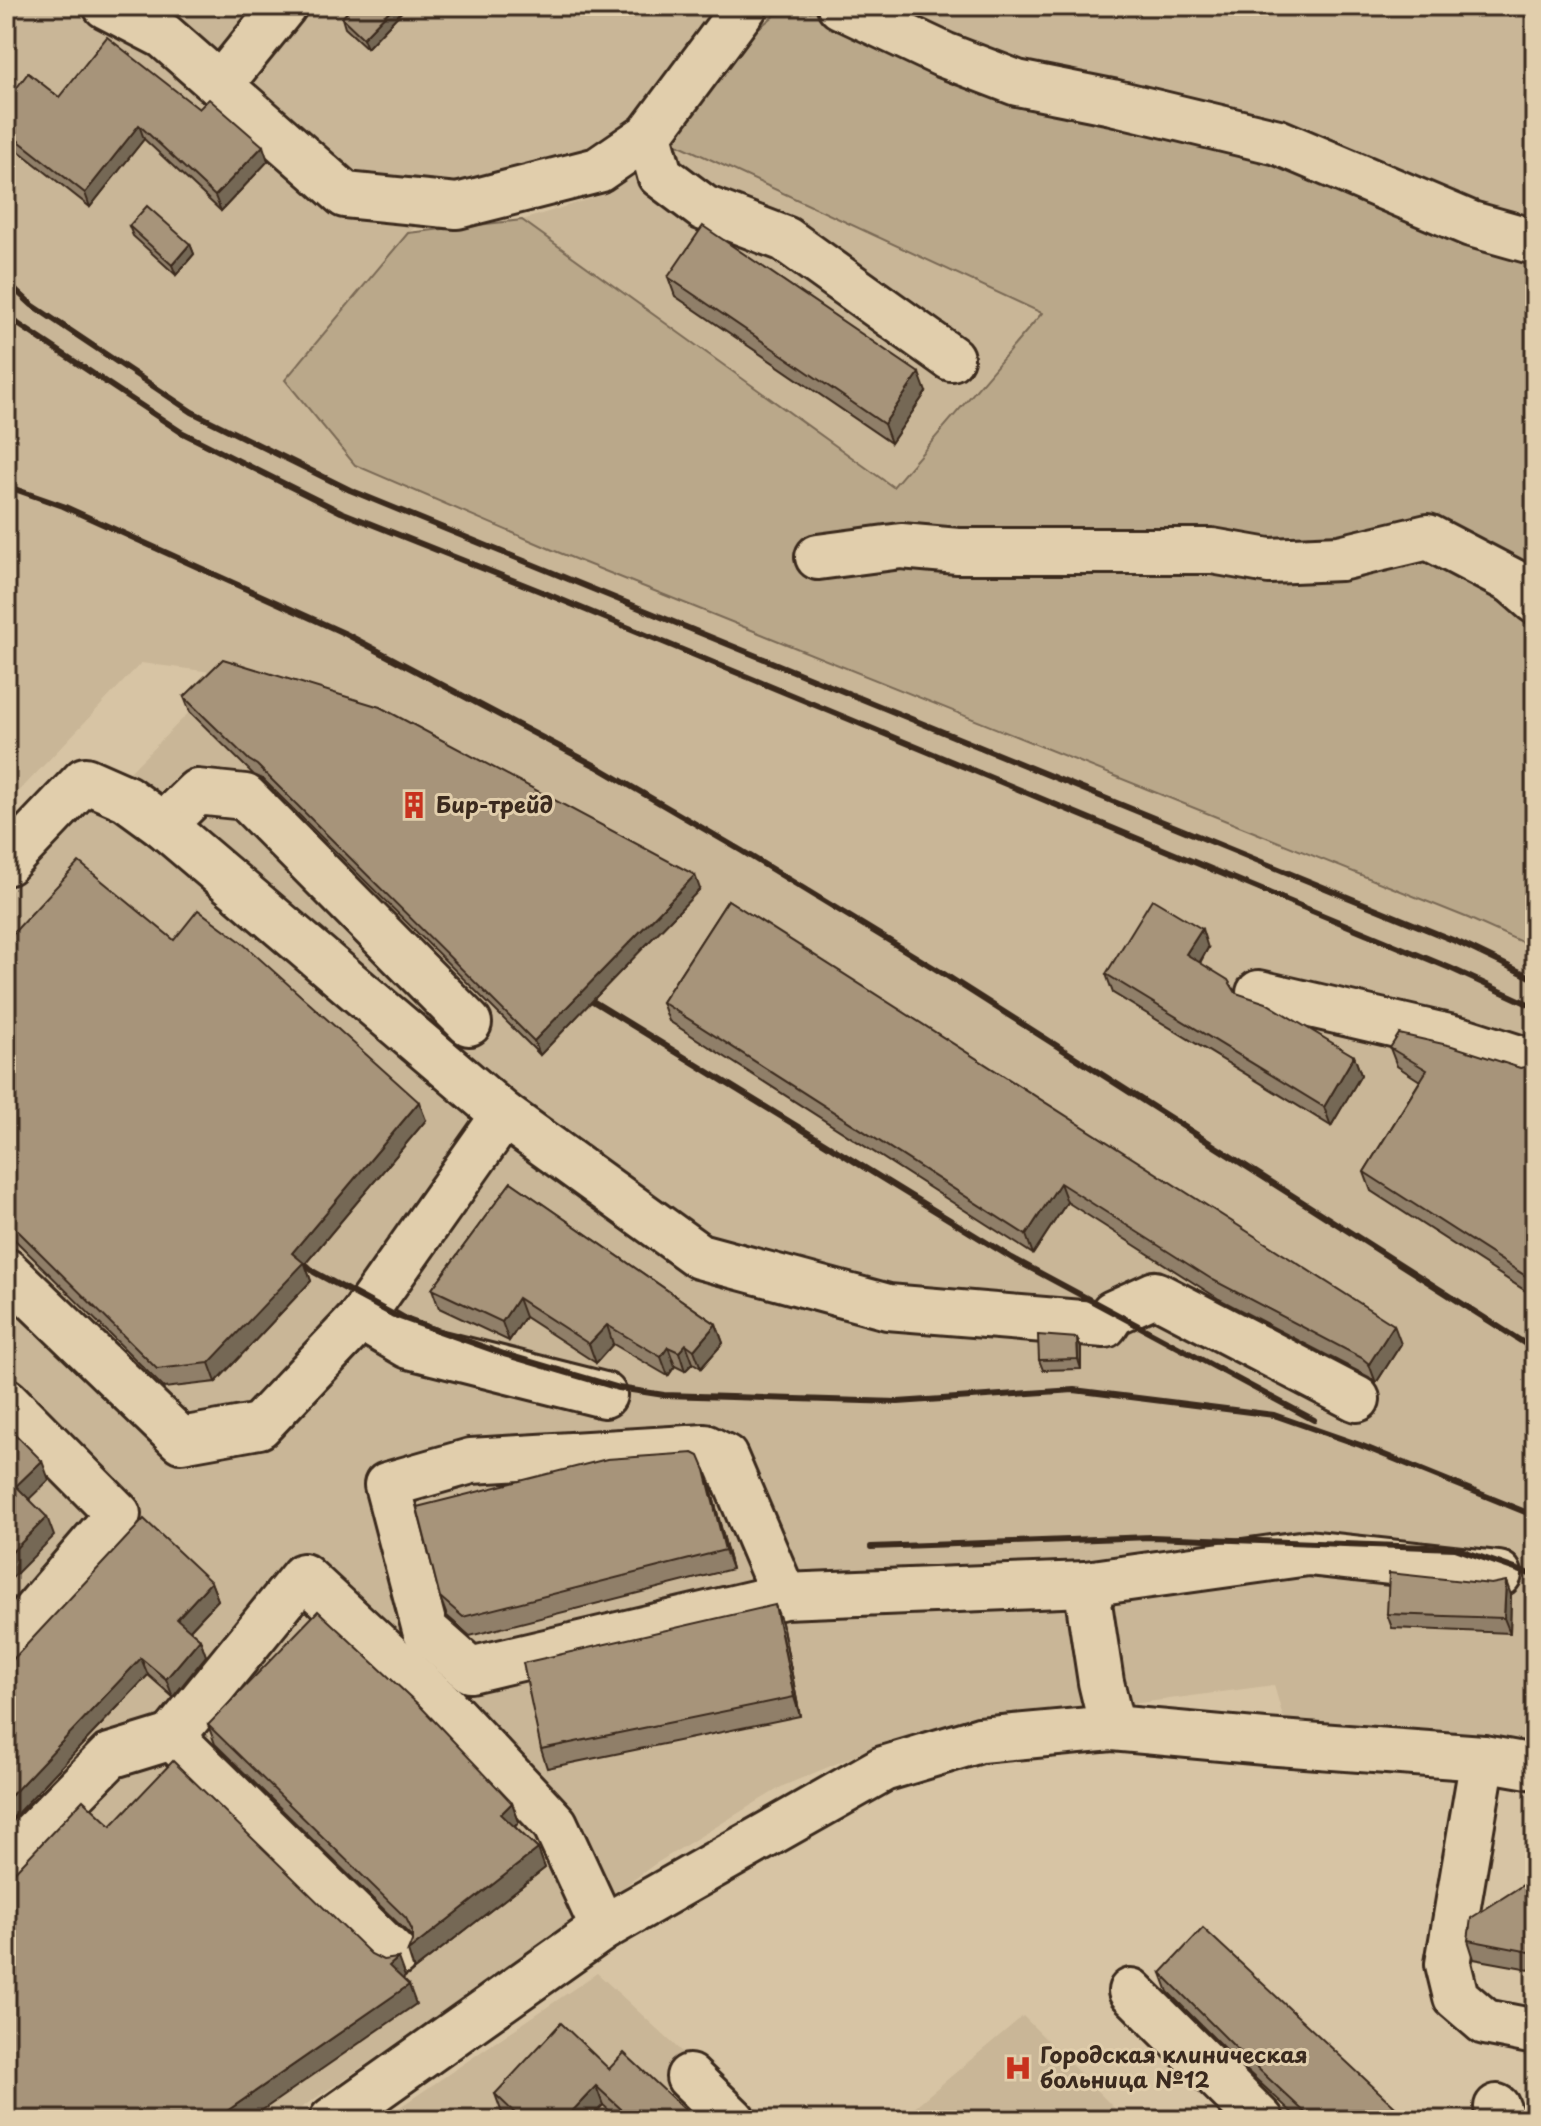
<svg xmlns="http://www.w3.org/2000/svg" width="1541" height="2126" font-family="'Playpen Sans',sans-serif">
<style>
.built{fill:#c9b697}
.green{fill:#baa88a;stroke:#7a6954;stroke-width:2}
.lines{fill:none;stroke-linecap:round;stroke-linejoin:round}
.minor-casing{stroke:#3b2a1e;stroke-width:50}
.minor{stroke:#e1ceac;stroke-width:44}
.rail{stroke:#3b2a1e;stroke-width:6}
.wall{fill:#907f69;stroke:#3b2a1e;stroke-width:2}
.shaded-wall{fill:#756855;stroke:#3b2a1e;stroke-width:2}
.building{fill:#a7947a;stroke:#3b2a1e;stroke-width:2}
.labels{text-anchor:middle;stroke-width:6;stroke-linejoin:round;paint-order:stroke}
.poi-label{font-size:22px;font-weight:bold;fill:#3b2a1e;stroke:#e1ceac;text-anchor:start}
</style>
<rect width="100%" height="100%" fill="#d7c4a4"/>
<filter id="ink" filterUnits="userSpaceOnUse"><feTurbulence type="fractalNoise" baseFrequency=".0125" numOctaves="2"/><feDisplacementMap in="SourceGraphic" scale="16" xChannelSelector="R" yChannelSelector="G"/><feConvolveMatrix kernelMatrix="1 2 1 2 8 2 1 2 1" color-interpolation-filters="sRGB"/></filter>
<g filter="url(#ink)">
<!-- built -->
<g class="built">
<polygon points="6,6 722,6 632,130 593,161 462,191 408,233 355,465 555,551 1468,918 1535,948 1535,1751 1329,1736 1283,1717 1274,1685 946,1729 864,1752 783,1786 655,1864 552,1940 283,2120 6,2120 6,897 227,674 141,663 6,805"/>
<polygon points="880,6 1535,6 1535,228 1017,66"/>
<polygon points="673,142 1043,313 892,487 522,220 609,193"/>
<polygon points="597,1973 755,2120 381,2120"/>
<polygon points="1023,2016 1126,2120 899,2120"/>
</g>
<!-- green -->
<polygon class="green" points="815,11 864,33 1277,158 1464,240 1535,263 1535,948 1468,918 555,551 355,465 285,380 408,233 522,220 893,487 1042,313 673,142 740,43 775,15"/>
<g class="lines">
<!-- minor casing -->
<g class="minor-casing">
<g id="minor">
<polyline points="106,6 164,36 345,195 457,206 598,170 649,135 745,6"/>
<polyline points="840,6 944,55 1017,83 1112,102 1278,142 1471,224 1535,242"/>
<polyline points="220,85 284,6"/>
<polyline points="649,135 660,175 704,208 785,239 951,358"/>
<polyline points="818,557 901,546 958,551 1212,551 1269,561 1340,558 1428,537 1512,581 1535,601"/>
<polyline points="163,825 197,792 245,797 469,1023"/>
<polyline points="6,863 85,780 126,798 163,825 504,1115 361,1318"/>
<polyline points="1259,993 1466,1041 1535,1063"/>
<polyline points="504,1115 699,1256 888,1307 1105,1325 1113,1313 1155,1294 1357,1399"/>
<polyline points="6,1271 181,1440 259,1426 361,1318 409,1346 604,1395"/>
<polyline points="6,1401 118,1514 6,1645"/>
<polyline points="1086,1584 1101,1682 1112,1728"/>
<polyline points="784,1596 725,1457 705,1447 471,1461 387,1485 425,1630 470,1670 784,1596 1086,1584 1308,1553 1499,1574"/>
<polyline points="1483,1758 1448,1964 1456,1997 1485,2022 1535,2032"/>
<polyline points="6,1861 110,1756 172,1737"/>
<polyline points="395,1955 172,1737 303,1576 446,1708 555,1824 603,1928"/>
<polyline points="1131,1991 1261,2120"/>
<polyline points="689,2077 733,2120"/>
<polyline points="1497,2107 1502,2120"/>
<polyline points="332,2120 603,1928 883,1769 980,1740 1112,1728 1265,1742 1483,1758 1535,1767"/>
</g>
</g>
<!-- minor -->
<use href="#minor" class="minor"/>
<!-- rail -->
<g class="rail">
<polyline points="6,281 32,305 192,412 350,490 1460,943 1535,979"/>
<polyline points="6,313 18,324 181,432 341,512 540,591 1450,968 1535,1007"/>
<polyline points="6,486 63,506 346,634 596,766 742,851 944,974 1535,1350"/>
<polyline points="591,1000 1012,1258 1314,1420"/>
<polyline points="288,1248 314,1272 394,1315 504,1354 619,1388 664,1395 898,1402 1074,1390 1274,1415 1360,1445 1535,1516"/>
<polyline points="871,1547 1151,1537 1455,1548 1535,1576"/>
</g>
</g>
<!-- wall -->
<g class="wall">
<polygon points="353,6 407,6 367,48 345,28 342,18"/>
<polygon points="59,97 199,109 268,161 221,211 144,139 90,207 6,141 6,102"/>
<polygon points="129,226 190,244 194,254 176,275 133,236"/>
<polygon points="668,277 926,392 891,443 675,296"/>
<polygon points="184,697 700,889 540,1055 263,779 254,775 190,712"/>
<polygon points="728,900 1401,1344 1376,1383 1369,1377 1219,1299 1067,1202 1033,1254 669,1021 662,1002"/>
<polygon points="174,940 426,1120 305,1264 311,1281 216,1382 164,1388 6,1231 6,941"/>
<polygon points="1208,948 1200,963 1236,993 1354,1056 1361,1075 1331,1126 1113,993 1106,974"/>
<polygon points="1390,1048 1520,1068 1535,1066 1535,1297 1371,1191 1364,1172 1420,1081 1397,1066"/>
<polygon points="511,1182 716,1324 723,1343 701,1368 693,1363 685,1371 675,1366 668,1376 613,1344 596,1363 525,1317 509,1341 439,1308 432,1289"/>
<polygon points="1077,1338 1081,1348 1081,1369 1043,1370 1039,1360"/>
<polygon points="705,1470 711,1489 732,1569 470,1636 447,1616 440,1597"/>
<polygon points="211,1582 218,1600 190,1630 200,1639 206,1656 173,1697 148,1675 6,1825 6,1667"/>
<polygon points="1511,1595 1510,1633 1392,1628 1387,1614"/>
<polygon points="782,1623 800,1716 547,1768 541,1749"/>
<polygon points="208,1725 512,1803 519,1822 515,1827 538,1849 545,1868 414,1970 412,1937 215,1744"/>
<polygon points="1535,1861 1535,1970 1474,1959 1468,1940 1529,1881"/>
<polygon points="1161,1973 1409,2120 1300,2120 1241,2065 1168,1992"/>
<polygon points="609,2069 696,2120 620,2120 603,2105 589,2120 509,2120 502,2113 495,2094"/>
</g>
<!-- shaded-wall -->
<g class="shaded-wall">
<polygon points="394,6 407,6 367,48 363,38"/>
<polygon points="139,125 144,139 90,207 85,193"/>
<polygon points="263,146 268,161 221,211 215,196"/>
<polygon points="190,244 194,254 176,275 172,265"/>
<polygon points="919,373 926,392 891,443 884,424"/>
<polygon points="695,875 700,889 540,1055 534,1041"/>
<polygon points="1202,929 1208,948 1193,973 1186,954"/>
<polygon points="1354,1056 1361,1075 1331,1126 1324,1107"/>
<polygon points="419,1102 426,1120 305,1264 311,1281 216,1382 209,1363 292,1253"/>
<polygon points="1060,1183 1067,1202 1033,1254 1026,1235"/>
<polygon points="518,1298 525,1317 509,1341 502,1322"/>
<polygon points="716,1324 723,1343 701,1368 694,1350"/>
<polygon points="607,1325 613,1344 596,1363 589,1344"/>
<polygon points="1394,1325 1401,1344 1376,1383 1369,1364"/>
<polygon points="1077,1338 1081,1348 1081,1369 1078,1359"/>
<polygon points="686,1344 693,1363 685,1371 679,1352"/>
<polygon points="668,1347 675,1366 668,1376 661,1357"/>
<polygon points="42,1461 49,1480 23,1505 16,1486"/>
<polygon points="705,1470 711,1489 732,1569 725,1550"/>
<polygon points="47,1517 54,1536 6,1584 6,1558"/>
<polygon points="1506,1581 1511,1595 1510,1633 1504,1618"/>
<polygon points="211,1582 218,1600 184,1636 177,1619"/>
<polygon points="775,1605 782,1623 800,1716 794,1697"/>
<polygon points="200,1639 206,1656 173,1697 166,1679"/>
<polygon points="141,1658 148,1675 6,1825 6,1801"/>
<polygon points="512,1803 519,1822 508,1833 501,1814"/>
<polygon points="538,1849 545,1868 414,1970 408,1951"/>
<polygon points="398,1958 405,1977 396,1985 389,1966"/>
<polygon points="409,1985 416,2004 248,2120 214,2120"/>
<polygon points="596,2086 603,2105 589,2120 564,2120"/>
</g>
<!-- building -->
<g class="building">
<polygon points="353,6 394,6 363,38 342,18"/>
<polygon points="107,37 199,109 209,99 263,146 215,196 139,125 85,193 6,131 6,102 28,73 59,97"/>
<polygon points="147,206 190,244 172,265 129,226"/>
<polygon points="703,226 919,373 884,424 668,277"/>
<polygon points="223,659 380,707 695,875 534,1041 257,765 249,760 184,697"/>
<polygon points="79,862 174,940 198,910 240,941 419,1102 292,1253 304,1263 209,1363 157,1369 6,1219 6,941"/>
<polygon points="1152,899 1202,929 1186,954 1228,980 1236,993 1266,1003 1354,1056 1324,1107 1106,974"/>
<polygon points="728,900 1394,1325 1369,1364 1362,1358 1213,1280 1060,1183 1026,1235 662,1002"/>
<polygon points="1399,1034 1452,1046 1520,1068 1535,1066 1535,1282 1364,1172 1427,1070 1390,1048"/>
<polygon points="511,1182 716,1324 694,1350 686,1344 679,1352 668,1347 661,1357 607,1325 589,1344 518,1298 502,1322 432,1289"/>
<polygon points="1038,1335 1077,1338 1078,1359 1039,1360"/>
<polygon points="6,1425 42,1461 16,1486 47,1517 6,1558"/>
<polygon points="693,1453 699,1456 705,1470 725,1550 463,1617 440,1597 417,1507 607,1459"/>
<polygon points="144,1519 211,1582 177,1619 200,1639 166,1679 141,1658 6,1801 6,1667"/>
<polygon points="1389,1573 1491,1584 1506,1581 1504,1618 1387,1614"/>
<polygon points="775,1605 794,1697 541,1749 523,1663"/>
<polygon points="318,1611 421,1707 512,1803 501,1814 538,1849 408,1951 412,1941 412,1930 406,1918 208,1725"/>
<polygon points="173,1761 371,1954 383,1960 398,1958 389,1966 409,1985 214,2120 6,2120 6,1881 83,1800 111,1826"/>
<polygon points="1535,1861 1535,1953 1468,1940 1471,1918 1529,1881"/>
<polygon points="1203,1928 1409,2120 1313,2120 1234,2046 1161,1973"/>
<polygon points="561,2023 609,2069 624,2053 696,2120 633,2120 596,2086 564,2120 522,2120 495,2094"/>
<polygon points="927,2110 937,2120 918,2120"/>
</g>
</g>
<!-- icons -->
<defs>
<g id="building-bare" transform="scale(2.16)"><path d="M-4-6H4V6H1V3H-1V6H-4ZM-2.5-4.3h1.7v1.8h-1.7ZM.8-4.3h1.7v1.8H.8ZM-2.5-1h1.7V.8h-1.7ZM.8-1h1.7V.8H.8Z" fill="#c8321e" stroke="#e1ceac" stroke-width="2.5" paint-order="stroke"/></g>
<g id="hospital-bare" transform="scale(2.16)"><path d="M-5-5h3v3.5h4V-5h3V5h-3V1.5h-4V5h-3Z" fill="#c8321e" stroke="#e1ceac" stroke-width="2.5" paint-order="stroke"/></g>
</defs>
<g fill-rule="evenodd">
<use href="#building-bare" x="414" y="805"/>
<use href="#hospital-bare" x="1018" y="2068"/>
</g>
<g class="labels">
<!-- poi labels -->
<g class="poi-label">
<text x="436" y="813">Бир-трейд</text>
<text x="1040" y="2063">Городская клиническая<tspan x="1040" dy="25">больница №12</tspan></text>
</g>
</g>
<!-- margin -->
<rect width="1541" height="2126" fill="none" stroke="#e1ceac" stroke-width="32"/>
<rect x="16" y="16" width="1509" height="2094" fill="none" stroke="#3b2a1e" stroke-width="3" filter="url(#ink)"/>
</svg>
